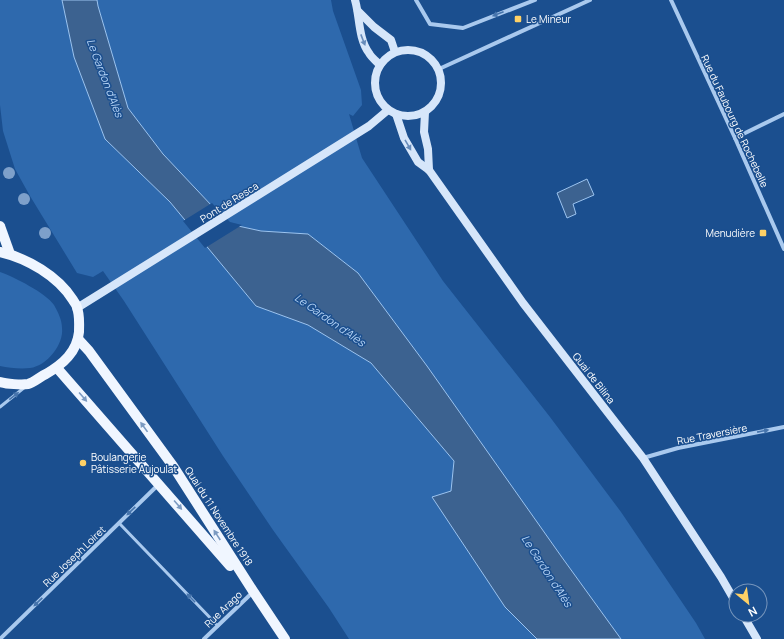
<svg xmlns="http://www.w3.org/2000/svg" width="784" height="639" font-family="Manrope,sans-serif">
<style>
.green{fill:#2e69ad}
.water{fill:#3c6290;stroke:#9cc4f0}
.pier{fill:#1b4f8f}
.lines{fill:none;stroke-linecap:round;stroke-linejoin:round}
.lane{stroke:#a9c9ee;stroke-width:3}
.street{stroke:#a9c9ee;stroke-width:4}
.secondary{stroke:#d6e6fa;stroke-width:8}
.primary{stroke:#f0f6ff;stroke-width:10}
.tree{fill:#7ea0ca}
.oneway{fill:#4674ac}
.oneway2{fill:#668bba}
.oneway3{fill:#7b9ac1}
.poi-dot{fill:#ffd166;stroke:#1b4f8f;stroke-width:1.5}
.labels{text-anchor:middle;stroke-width:3;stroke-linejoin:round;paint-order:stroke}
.poi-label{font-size:10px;fill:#fff;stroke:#1b4f8f;text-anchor:start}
.street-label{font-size:10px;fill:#fff;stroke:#1b4f8f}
.water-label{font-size:11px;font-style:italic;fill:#b5d3f5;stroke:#1b4f8f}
</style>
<rect width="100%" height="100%" fill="#1b4f8f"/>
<!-- green -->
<g class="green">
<polygon points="0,0 62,0 74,57 105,139 170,202 256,306 308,325 371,363 454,461 451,491 432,497 505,607 537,639 349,639 329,608 273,530 223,456 124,301 103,271 93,277 77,273 30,196 15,169 3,131 0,105"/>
<polygon points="97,0 331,0 333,11 361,90 362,105 353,116 349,114 362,158 443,281 550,417 621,512 696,623 705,639 621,639 561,556 427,366 358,273 308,234 261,231 229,224 163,154 128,108 98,6"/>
<path d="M0,272C14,277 46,293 54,305C58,312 62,320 62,328C64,344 47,366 30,368C21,369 9,368 0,366Z"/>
</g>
<!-- water -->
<g class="water">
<polygon points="62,0 97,0 98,6 128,108 163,154 229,224 261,231 308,234 358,273 427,366 561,556 621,639 537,639 505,607 432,497 451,491 454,461 371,363 308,325 256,306 170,202 105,139 74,57"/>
<polygon points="587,179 594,195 573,204 576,214 567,218 557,193"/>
</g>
<!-- pier -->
<polygon class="pier" points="212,203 230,222 242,225 205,248 183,221"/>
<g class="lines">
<!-- lane -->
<g class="lane">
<polyline points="0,407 25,387"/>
<polyline points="119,523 218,626"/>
</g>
<!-- street -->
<g class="street">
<polyline points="416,0 430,24 463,28 535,0"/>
<polyline points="671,0 735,138 784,249"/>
<polyline points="439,69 590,0"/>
<polyline points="735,138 784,114"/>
<polyline points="643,458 678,448 784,427"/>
<polyline points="0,639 159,484"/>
<polyline points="204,639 253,592"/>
</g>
<!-- secondary -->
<g class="secondary">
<path d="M355,0C360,17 358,38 369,53C371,57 376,61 380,65"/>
<polyline points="358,11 374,27 391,40 395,52"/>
<circle cx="408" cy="83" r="33"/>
<polyline points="425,112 424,132 428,149 429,170"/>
<polyline points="396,114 404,138 418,162 429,170 523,303 643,458 721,577 736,603"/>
<polyline points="77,308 369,126 388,110"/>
<polyline points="743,615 757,639"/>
</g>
<!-- primary -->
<g class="primary">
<polyline points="0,226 10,254"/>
<path d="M0,252C27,258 58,276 73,300C74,302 77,305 77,308C80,315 79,324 79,332C77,352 63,364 46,374C41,376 33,383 28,384C22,385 6,384 0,382"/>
<polyline points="78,339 89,351 173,466 253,591 285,639"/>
<polyline points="57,368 230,566"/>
</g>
</g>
<!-- trees -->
<g class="tree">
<circle cx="9" cy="173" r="6"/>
<circle cx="24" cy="199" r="6"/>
<circle cx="45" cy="233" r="6"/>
</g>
<!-- one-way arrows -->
<defs><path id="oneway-solid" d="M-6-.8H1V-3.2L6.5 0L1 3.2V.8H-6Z"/></defs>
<g class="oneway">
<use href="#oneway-solid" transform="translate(498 14) rotate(159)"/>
<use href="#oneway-solid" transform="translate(14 396) rotate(-38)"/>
<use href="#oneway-solid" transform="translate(763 431) rotate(-11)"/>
<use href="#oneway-solid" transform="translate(131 511) rotate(136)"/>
<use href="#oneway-solid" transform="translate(191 598) rotate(-134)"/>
<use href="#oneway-solid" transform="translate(38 602) rotate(136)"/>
</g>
<g class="oneway2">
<use href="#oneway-solid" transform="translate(363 40) rotate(69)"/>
<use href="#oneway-solid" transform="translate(408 145) rotate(60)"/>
</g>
<g class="oneway3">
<use href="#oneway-solid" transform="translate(83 397) rotate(49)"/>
<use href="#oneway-solid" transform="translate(144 427) rotate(-126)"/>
<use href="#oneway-solid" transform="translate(178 505) rotate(49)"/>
<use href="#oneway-solid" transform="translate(217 535) rotate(-123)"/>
</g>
<!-- markers -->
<g class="poi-dot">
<rect x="514" y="15" width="8" height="8" rx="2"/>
<rect x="759" y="229" width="8" height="8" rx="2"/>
<circle cx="83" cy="463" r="4"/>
</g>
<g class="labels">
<!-- poi labels -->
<g class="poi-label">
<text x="526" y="23">Le Mineur</text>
<text x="755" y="237" text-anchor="end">Menudière</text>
<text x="91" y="461">Boulangerie<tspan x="91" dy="12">Pâtisserie Aujoulat</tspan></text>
</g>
<!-- street labels -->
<g class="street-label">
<text transform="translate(735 121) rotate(65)" y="4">Rue du Faubourg de Rochebelle</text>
<text transform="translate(229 202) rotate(-32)" y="4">Pont de Resca</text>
<text transform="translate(594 378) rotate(52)" y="4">Quai de Bilina</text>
<text transform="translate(712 434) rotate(-11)" y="4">Rue Traversière</text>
<text transform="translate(219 516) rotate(57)" y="4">Quai du 11 Novembre 1918</text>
<text transform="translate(74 556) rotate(-44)" y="4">Rue Joseph Loiret</text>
<text transform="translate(223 609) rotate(-44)" y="4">Rue Arago</text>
</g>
<!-- water labels -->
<g class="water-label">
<text transform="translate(105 78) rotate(69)" y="4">Le Gardon d'Alès</text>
<text transform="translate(330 320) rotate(35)" y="4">Le Gardon d'Alès</text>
<text transform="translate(547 571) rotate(57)" y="4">Le Gardon d'Alès</text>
</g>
</g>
<!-- north arrow -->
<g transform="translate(748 603) rotate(151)"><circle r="19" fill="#1b4f8f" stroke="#7695bc"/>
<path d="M0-3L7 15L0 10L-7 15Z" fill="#ffd166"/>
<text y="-6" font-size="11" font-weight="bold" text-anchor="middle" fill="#ffffff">N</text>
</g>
</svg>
